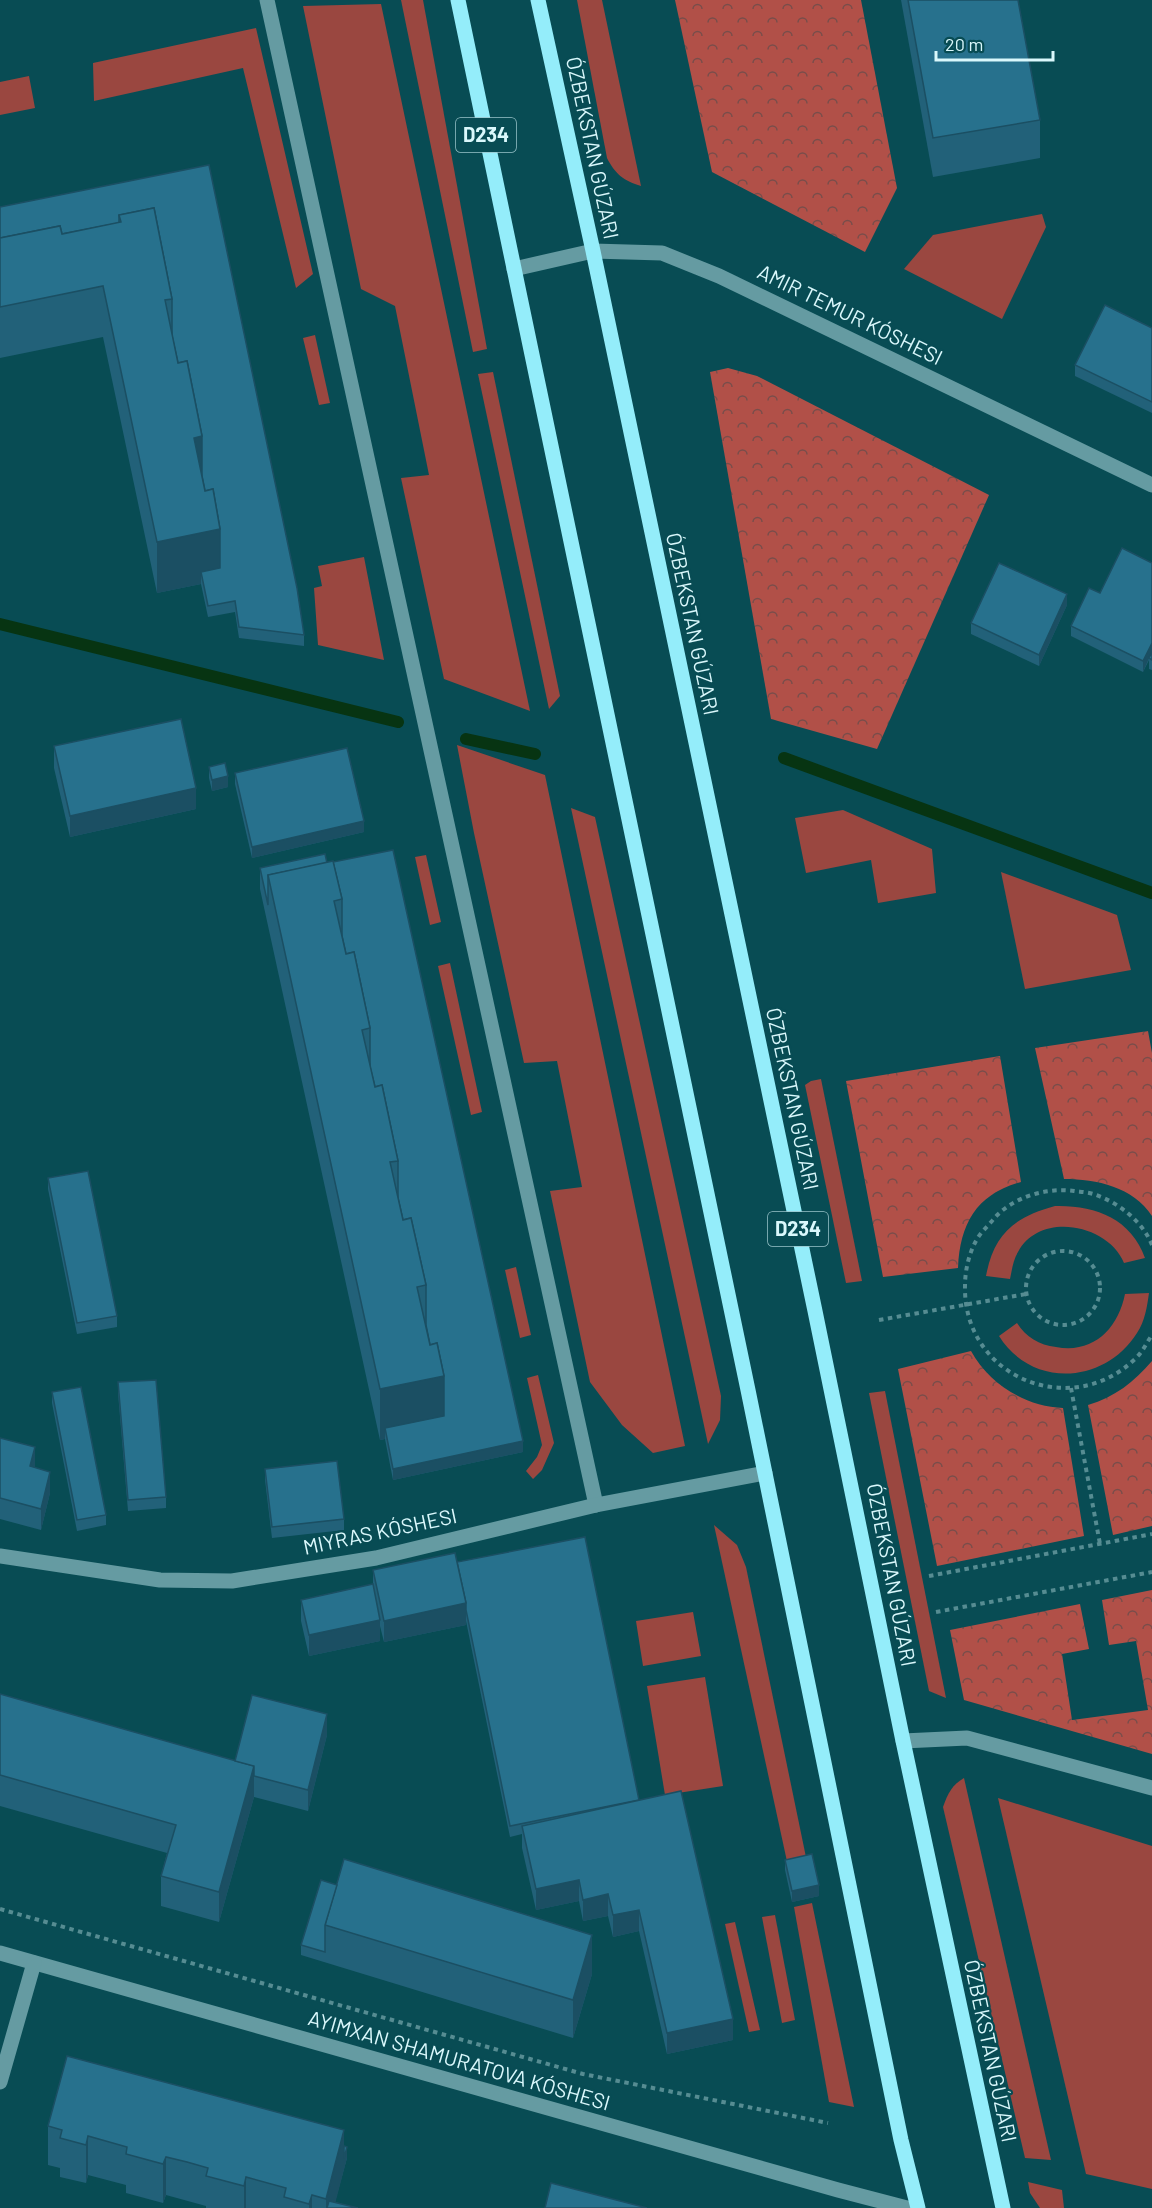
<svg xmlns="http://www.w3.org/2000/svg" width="1152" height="2208" font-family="Barlow,sans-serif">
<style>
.grass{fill:#9a4740}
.forest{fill:url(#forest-crowns)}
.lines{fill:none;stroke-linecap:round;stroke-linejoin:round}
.stream{stroke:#073412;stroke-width:12}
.path{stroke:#568c92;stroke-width:4;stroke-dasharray:4.5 4.5;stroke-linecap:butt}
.minor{stroke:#659ba2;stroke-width:15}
.major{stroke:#94edfa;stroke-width:15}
.wall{fill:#226179}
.shaded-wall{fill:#1b4f63}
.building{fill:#27718d;stroke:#1b4f63;stroke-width:1.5}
.labels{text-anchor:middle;stroke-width:4.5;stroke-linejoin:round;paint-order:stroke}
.shield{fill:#084c54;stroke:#9bc4ca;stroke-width:1.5}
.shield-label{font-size:20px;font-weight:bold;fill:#daf8fc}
.street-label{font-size:21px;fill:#daf8fc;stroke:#084c54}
</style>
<defs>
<pattern id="forest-crowns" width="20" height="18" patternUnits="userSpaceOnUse" patternTransform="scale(1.5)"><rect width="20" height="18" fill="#b15048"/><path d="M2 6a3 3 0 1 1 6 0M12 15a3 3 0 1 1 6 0" fill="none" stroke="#794d4a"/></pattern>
</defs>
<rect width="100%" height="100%" fill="#084c54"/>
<!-- grass -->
<g class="grass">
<polygon points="401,0 423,0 487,349 473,352"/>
<path d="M577,0H602L641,186C624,181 615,174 607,158Z"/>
<polygon points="381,4 530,711 444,679 401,478 429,475 395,306 361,289 303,6"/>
<polygon points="256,28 313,274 296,288 243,68 94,101 93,63"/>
<polygon points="29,76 35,108 0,115 0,82"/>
<polygon points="1042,214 1046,227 1002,319 904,269 933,235"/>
<polygon points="315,335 330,403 319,405 303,338"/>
<polygon points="493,372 560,696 549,709 478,374"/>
<polygon points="364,557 384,660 318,645 314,588 322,586 318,566"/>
<polygon points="457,745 545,775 685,1446 653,1453 622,1425 590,1382 550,1191 582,1187 557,1061 524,1063 474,833"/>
<polygon points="571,808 595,817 721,1396 720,1420 708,1444"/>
<polygon points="843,810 932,849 936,893 878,903 871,860 806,873 795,818"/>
<polygon points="426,855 441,922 430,925 415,857"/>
<polygon points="1001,872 1117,915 1131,970 1025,989"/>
<polygon points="450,963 482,1112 471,1115 438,966"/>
<polygon points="821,1079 862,1281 846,1283 805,1085 811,1081"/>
<path d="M1055,1206C1094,1205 1131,1218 1145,1258L1124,1263C1108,1224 1040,1211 1018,1252C1013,1260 1012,1270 1010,1279L986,1276C994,1233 1015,1217 1055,1206Z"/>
<polygon points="516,1267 531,1335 520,1338 505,1270"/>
<path d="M1149,1293C1147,1307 1145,1321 1137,1333C1105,1384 1032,1389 999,1336L1017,1323C1026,1337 1039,1345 1056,1347C1093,1354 1118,1329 1125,1294Z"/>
<polygon points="538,1375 554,1443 542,1470 533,1479 526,1471 537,1457 542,1445 527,1378"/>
<polygon points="885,1391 946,1698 929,1691 869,1393"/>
<polygon points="714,1525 737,1545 746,1567 807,1862 788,1866"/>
<polygon points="693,1612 701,1656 643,1666 636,1621"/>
<polygon points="705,1677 723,1786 665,1795 647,1686"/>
<path d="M964,1778L1051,2160L1025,2158L943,1807C948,1793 952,1785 964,1778Z"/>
<polygon points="998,1798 1152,1846 1152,2189 1086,2174"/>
<polygon points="812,1903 854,2107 829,2102 794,1907"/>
<polygon points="775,1915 795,2020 782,2023 762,1917"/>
<polygon points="735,1922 760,2030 749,2032 725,1924"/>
<polygon points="1028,2182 1062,2190 1064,2208 1040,2208 1030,2193"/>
</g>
<!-- forest -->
<g class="forest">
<polygon points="675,0 861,0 897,188 865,252 712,172"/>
<polygon points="728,368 757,376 989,495 877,749 771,719 710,372"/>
<path d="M1148,1031L1152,1053V1216C1133,1187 1097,1179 1064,1179L1035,1048Z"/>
<path d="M1000,1056L1021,1182C977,1194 960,1223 958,1268L883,1277L846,1081Z"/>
<path d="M971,1351C989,1384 1026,1407 1063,1408L1084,1536L937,1566L898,1369Z"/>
<path d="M1152,1361V1526L1113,1535L1088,1405C1115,1397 1134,1382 1152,1361Z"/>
<polygon points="1152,1590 1152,1754 964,1700 950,1630 1080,1604 1089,1649 1062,1654 1072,1720 1148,1710 1136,1641 1109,1645 1102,1600"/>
</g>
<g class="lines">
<!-- stream -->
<g class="stream">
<polyline points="0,624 398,722"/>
<polyline points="466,739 535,754"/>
<polyline points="784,758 1152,893"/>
</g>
<!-- path -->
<g class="path">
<path d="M1152,1245C1143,1222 1119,1203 1096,1195C1089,1192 1081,1192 1074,1191C1045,1187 1010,1198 992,1221C987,1227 981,1232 977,1239C969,1253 965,1270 965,1286C963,1378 1073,1422 1137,1357C1143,1351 1147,1342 1152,1335"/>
<circle cx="1063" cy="1288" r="37"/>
<polyline points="879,1320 1026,1294"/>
<polyline points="1071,1388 1100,1544"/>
<polyline points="929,1576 1152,1534"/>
<polyline points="936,1612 1152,1572"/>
<polyline points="0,1909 583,2074 828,2123"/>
</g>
<!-- minor -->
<g class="minor">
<polyline points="267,0 596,1505"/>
<polyline points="514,269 593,251 662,253 719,276 1152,485"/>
<polyline points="0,1556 160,1580 232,1581 376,1558 596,1505 765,1473"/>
<polyline points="903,1741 967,1738 1152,1788"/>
<polyline points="0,1953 838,2190 907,2208"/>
<polyline points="0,2082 34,1963"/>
</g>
<!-- major -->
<g class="major">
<polyline points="458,0 748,1390 901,2140 918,2208"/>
<polyline points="538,0 593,251 815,1311 903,1741 1003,2208"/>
</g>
</g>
<!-- wall -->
<g class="wall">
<polygon points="901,0 1018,0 1040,120 1040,158 933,177"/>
<polygon points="209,165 304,635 304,646 239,638 235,612 208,617 201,584 157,593 103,337 0,358 0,207"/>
<polygon points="1152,328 1152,413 1075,376 1075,365"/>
<polygon points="1152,563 1152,670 1149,669 1149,660 1143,672 1071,636 1071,626 1100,593"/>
<polygon points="1067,605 1039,666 971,634 971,623"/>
<polygon points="54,746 196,809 70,837 54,768"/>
<polygon points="209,767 228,787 212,791 209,778"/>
<polygon points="235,773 364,832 252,858 235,784"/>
<polygon points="333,861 523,1452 393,1480 385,1439 380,1440 260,889 260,868 327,863"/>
<polygon points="48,1178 117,1316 117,1327 77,1334 48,1189"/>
<polygon points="118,1382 166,1497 166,1508 128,1511 118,1393"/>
<polygon points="52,1392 106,1515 106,1525 77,1531 52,1403"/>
<polygon points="0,1438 35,1468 50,1493 41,1530 0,1519"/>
<polygon points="265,1469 344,1519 344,1530 272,1538 265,1480"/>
<polygon points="457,1562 639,1800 733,2040 667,2054 639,1931 613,1937 608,1916 583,1921 579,1901 536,1910 522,1848 522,1834 510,1837 466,1621 466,1625 384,1642 380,1626 380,1641 309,1656 301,1621 301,1600 373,1586 373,1570"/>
<polygon points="0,1694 235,1761 327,1735 308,1811 254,1797 219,1922 161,1906 161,1876 167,1853 0,1806"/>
<polygon points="785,1860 819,1896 792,1902 785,1870"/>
<polygon points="321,1880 592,1974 573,2038 301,1955 301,1945"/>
<polygon points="48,2126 344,2146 347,2158 335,2202 358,2208 206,2208 206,2206 166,2195 163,2203 126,2193 126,2185 88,2175 86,2183 60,2177 60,2168 48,2165"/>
</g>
<!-- shaded-wall -->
<g class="shaded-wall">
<polygon points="202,436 202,487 194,438"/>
<polygon points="220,529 220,579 201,572 201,584 157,593 157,542"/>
<polygon points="1067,594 1067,605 1039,666 1039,655"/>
<polygon points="1152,643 1152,653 1149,658 1143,672 1143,661"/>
<polygon points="228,776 228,787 212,791 212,780"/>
<polygon points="196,788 196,809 70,837 70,816"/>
<polygon points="364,821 364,832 252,858 252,847"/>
<polygon points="444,1376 444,1427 385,1428 385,1439 380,1440 380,1389"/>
<polygon points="523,1441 523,1452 393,1480 393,1469"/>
<polygon points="35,1447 35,1468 30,1466"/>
<polygon points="50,1472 50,1493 41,1530 41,1509"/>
<polygon points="466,1603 466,1625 384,1642 384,1621"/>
<polygon points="380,1620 380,1641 309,1656 309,1635"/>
<polygon points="327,1714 327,1735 308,1811 308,1790"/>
<polygon points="254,1766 254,1797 219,1922 219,1892"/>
<polygon points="579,1880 579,1901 536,1910 536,1889"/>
<polygon points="819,1885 819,1896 792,1902 792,1891"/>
<polygon points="608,1894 608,1916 583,1921 583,1900"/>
<polygon points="639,1910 639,1931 613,1937 613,1915"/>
<polygon points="592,1935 592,1974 573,2038 573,2000"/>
<polygon points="733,2019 733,2040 667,2054 667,2033"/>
<polygon points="344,2130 344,2158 347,2147 347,2158 334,2208 326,2208 326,2199"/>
<polygon points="88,2136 88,2175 86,2183 86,2145"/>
<polygon points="166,2157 166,2195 163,2203 163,2164"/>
<polygon points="246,2177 246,2208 244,2208 244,2186"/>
<polygon points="312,2195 312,2208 309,2208 309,2204"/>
</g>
<!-- building -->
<g class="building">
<polygon points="908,0 1018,0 1040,120 933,138"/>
<polygon points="209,165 297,588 304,635 239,627 235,601 208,606 201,572 220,568 220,529 213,489 205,491 202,476 202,436 187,361 178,363 172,336 172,299 154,208 119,215 119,223 62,234 60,226 0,238 0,207"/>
<polygon points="154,208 172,299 165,300 178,363 187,361 202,436 194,438 205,491 213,489 220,529 157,542 103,286 0,307 0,238 60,226 62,234 121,222 119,215"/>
<polygon points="1105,305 1152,328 1152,402 1075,365"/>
<polygon points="1122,548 1152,563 1152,643 1143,661 1071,626 1089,588 1100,593"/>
<polygon points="999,563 1067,594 1039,655 971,623"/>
<polygon points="1152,652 1152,660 1149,658"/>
<polygon points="181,719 196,788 70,816 54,746"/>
<polygon points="347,748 364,821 252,847 235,773"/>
<polygon points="225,763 228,776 212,780 209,767"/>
<polygon points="393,850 523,1441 393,1469 385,1428 444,1416 444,1376 437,1343 430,1345 426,1325 426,1285 411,1218 403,1220 398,1198 398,1161 382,1085 375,1087 370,1067 370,1028 354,952 346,954 342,936 342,899 333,862"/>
<polygon points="325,854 327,863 268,875 268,905 260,868"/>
<polygon points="333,861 342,899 334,901 346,954 354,952 370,1028 362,1030 375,1087 382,1085 398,1161 390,1162 403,1220 411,1218 426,1285 417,1287 430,1345 437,1343 444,1376 380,1389 268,875"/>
<polygon points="88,1171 117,1316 77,1323 48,1178"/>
<polygon points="156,1380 166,1497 128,1500 118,1382"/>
<polygon points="81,1387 106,1515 77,1520 52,1392"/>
<polygon points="0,1438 35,1447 30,1466 50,1472 41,1509 0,1498"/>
<polygon points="337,1461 344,1519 272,1527 265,1469"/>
<polygon points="585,1537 639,1800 510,1826 466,1610 466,1603 457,1562"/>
<polygon points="455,1553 466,1603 384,1621 373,1570"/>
<polygon points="373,1584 380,1620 309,1635 301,1600"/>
<polygon points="0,1694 254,1766 219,1892 161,1876 176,1825 0,1775"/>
<polygon points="252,1695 327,1714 308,1790 254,1776 254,1766 235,1761"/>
<polygon points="681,1791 733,2019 667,2033 639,1910 613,1915 608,1894 583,1900 579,1880 536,1889 522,1826"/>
<polygon points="812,1854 819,1885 792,1891 785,1860"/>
<polygon points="344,1859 592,1935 573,2000 325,1925"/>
<polygon points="321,1880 337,1885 325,1925 325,1952 301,1945"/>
<polygon points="67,2056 344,2130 326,2199 312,2195 309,2204 284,2197 286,2188 246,2177 244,2186 206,2176 208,2168 187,2162 166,2157 163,2164 126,2154 127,2147 88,2136 86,2145 60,2138 62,2130 48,2126"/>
<polygon points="344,2146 347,2147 344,2158"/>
<polygon points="551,2183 647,2208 545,2208"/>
<polygon points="329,2201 358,2208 327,2208"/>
</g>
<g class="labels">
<!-- shield labels -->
<g class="shield">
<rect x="456" y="118" width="60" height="34" rx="4.5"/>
<rect x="768" y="1212" width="60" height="34" rx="4.5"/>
</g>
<g class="shield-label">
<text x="486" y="142">D234</text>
<text x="798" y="1236">D234</text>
</g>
<!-- street labels -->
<g class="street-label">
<text transform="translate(592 148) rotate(78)" y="7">ÓZBEKSTAN GÚZARI</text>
<text transform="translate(850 315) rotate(26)" y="7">AMIR TEMUR KÓSHESI</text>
<text transform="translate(692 624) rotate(78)" y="7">ÓZBEKSTAN GÚZARI</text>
<text transform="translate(792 1099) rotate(78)" y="7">ÓZBEKSTAN GÚZARI</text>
<text transform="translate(380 1532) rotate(-12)" y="7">MIYRAS KÓSHESI</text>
<text transform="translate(891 1575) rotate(79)" y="7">ÓZBEKSTAN GÚZARI</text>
<text transform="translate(990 2051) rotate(78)" y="7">ÓZBEKSTAN GÚZARI</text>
<text transform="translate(459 2061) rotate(16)" y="7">AYIMXAN SHAMURATOVA KÓSHESI</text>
</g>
</g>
<!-- scale -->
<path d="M936 51v9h117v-9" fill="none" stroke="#daf8fc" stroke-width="3"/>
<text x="945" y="51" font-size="18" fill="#daf8fc" stroke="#084c54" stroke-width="4.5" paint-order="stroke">20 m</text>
</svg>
